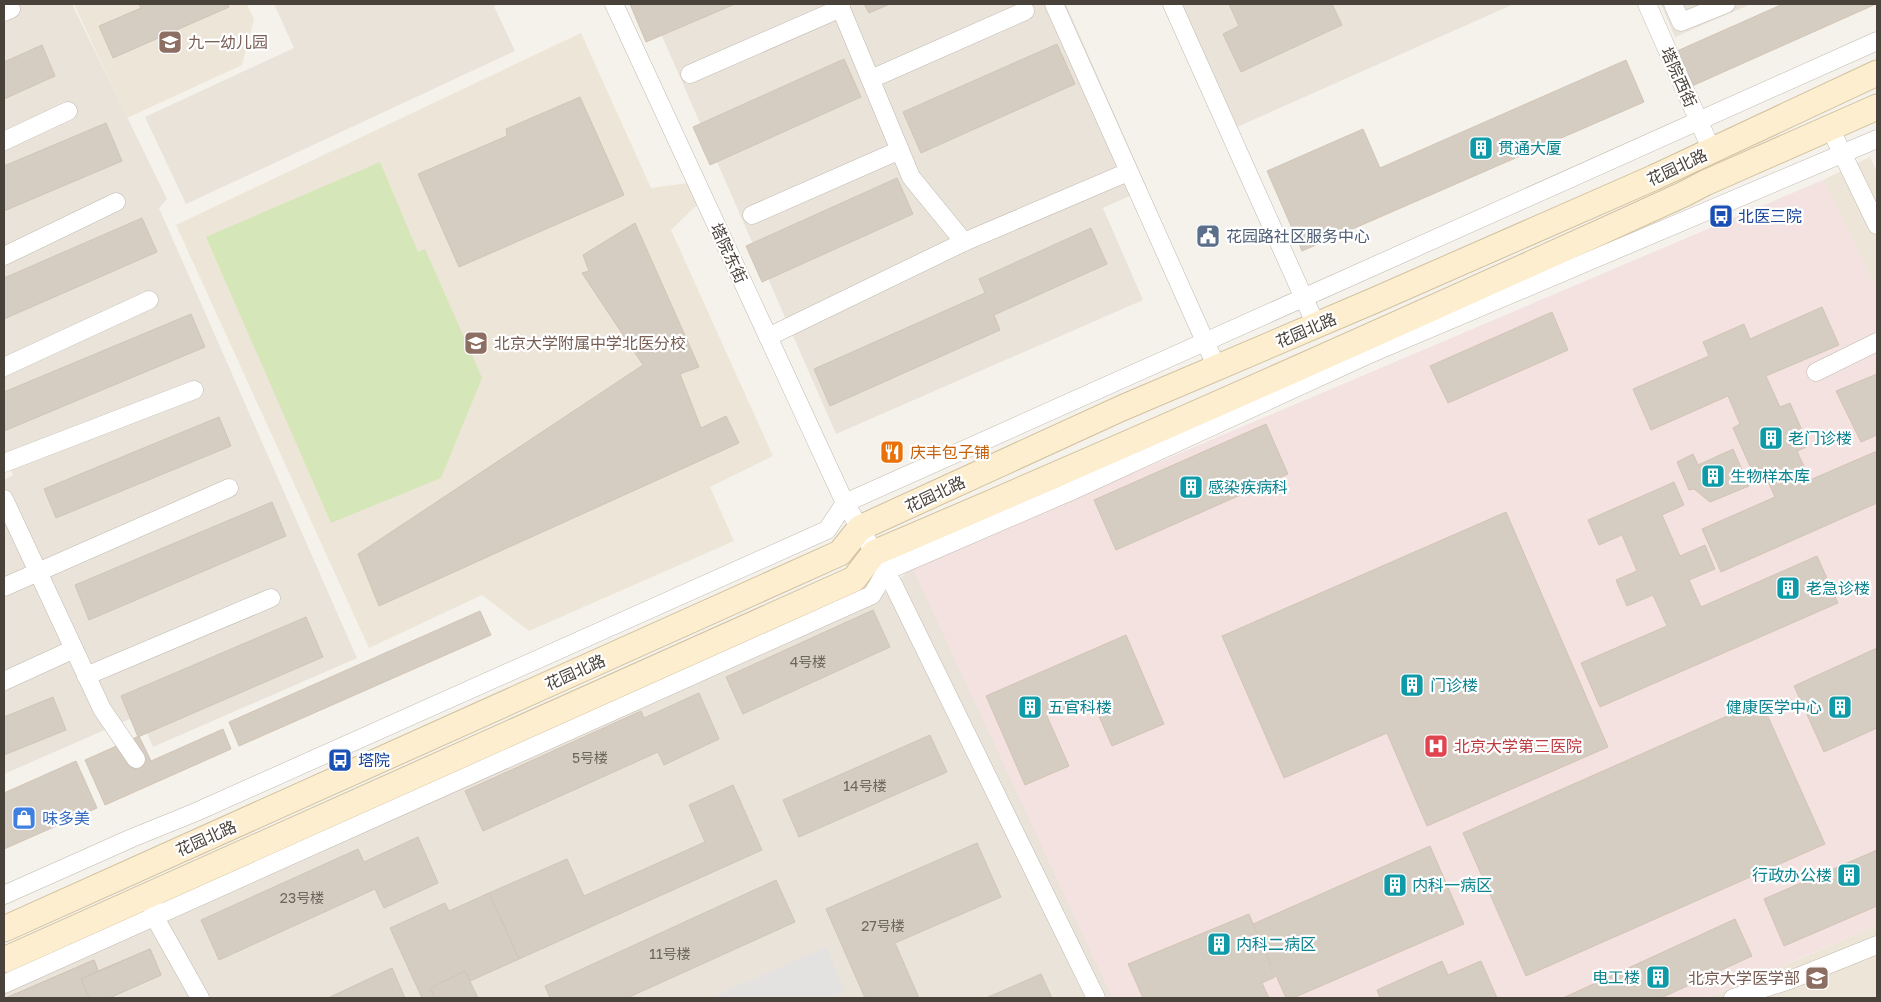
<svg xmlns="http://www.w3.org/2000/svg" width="1881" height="1002" font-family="'Golos Text','Noto Sans SC',sans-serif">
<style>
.residential{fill:#e9e3da}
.education{fill:#ede5d7}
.medical{fill:#f4e2e1}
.green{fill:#d5e7b8}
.parking{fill:#e4e2e0}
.building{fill:#d6cdc2;stroke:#d1c4b5}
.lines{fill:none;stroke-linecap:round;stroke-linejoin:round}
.street-casing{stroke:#c0b9af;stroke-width:19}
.secondary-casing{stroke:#d2c19e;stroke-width:27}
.street{stroke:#fff;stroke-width:18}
.secondary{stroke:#fceecf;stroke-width:25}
.labels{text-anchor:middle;stroke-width:4.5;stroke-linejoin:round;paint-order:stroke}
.number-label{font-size:14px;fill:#6c655c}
.education-label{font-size:16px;fill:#785e54;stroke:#fff;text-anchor:start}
.street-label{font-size:16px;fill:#49423a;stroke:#fff}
.culture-label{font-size:16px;fill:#0d838f;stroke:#fff;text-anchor:start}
.transit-label{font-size:16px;fill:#164399;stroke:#fff;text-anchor:start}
.service-label{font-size:16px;fill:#4e5e75;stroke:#fff;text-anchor:start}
.food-label{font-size:16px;fill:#c56008;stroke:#fff;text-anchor:start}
.health-label{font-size:16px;fill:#be3a42;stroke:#fff;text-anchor:start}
.shop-label{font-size:16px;fill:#366cbe;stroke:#fff;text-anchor:start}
</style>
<rect width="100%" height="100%" fill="#f5f2ec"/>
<!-- residential -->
<g class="residential">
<polygon points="4,4 72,4 167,199 159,208 357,658 153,747 139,715 4,774 4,480 13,475 4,455"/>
<polygon points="274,4 499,4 494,6 515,51 186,204 145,117 294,48"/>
<polygon points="648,4 1066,4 1147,188 1103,208 1143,300 836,434"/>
<polygon points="1182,4 1514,4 1237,127"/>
<polygon points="1661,4 1751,4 1675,37"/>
<polygon points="912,567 1118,998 4,998 4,992 875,602"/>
</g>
<!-- education -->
<g class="education">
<polygon points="74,4 247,4 254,19 242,65 127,118"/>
<polygon points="581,33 651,188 688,183 698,204 671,230 773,456 710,487 734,541 529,631 482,595 369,648 176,225"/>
<polygon points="1870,157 1877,172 1877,291 1823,180"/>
<polygon points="1877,925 1877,998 1708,998 1804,957"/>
</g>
<!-- medical -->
<polygon class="medical" points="1823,180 1877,291 1877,925 1708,998 1112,998 912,567"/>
<!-- green -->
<polygon class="green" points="380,162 418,252 425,249 482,378 441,478 331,523 206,237"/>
<!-- parking -->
<polygon class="parking" points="826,947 845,991 828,998 710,998"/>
<!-- building -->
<g class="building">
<polygon points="139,4 228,4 229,7 113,58 99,26 141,8"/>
<polygon points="630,4 735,4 646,42"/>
<polygon points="864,4 890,4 869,13"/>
<polygon points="1229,4 1332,4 1342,25 1241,72 1223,34 1239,26"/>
<polygon points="1783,4 1876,4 1692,86 1677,51"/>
<polygon points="1057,44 1075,84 921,153 903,112"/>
<polygon points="42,45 55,76 4,99 4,62"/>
<polygon points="844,59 861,97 710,165 693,127"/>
<polygon points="1626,60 1644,102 1302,251 1267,171 1363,129 1380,168"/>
<polygon points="580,97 624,195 459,267 418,174 507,136 506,129"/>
<polygon points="106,123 122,161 4,211 4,166"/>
<polygon points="897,178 913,214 762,282 746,246"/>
<polygon points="142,218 157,252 4,319 4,278"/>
<polygon points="635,223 699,367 680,374 701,428 726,416 739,443 379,606 358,554 643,365 582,273 589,271 583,255"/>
<polygon points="1091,228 1107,264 994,315 1000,330 830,406 814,369 985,293 979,279"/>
<polygon points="1822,307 1839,345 1766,376 1780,407 1790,403 1809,446 1797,451 1810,480 1877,451 1877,503 1721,572 1702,529 1775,497 1762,468 1753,473 1733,428 1740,424 1728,396 1651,430 1633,389 1709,356 1703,342 1744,324 1750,339"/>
<polygon points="1552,312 1568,350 1448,403 1430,366"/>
<polygon points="191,314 205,347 4,431 4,392"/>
<polygon points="1877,374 1877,435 1861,442 1836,391"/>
<polygon points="219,417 231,446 56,518 44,489"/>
<polygon points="1266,424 1288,474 1116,550 1094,500"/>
<polygon points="1733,449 1749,486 1710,502 1694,489 1689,490 1677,462 1693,454 1698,465"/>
<polygon points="1674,482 1684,505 1662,515 1680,556 1705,545 1715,569 1689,580 1701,607 1817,556 1838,603 1600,707 1581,663 1667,626 1653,595 1627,606 1616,580 1637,571 1622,535 1599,545 1588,520"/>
<polygon points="272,502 286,536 89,620 75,585"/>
<polygon points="1506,512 1608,747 1427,826 1387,733 1284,778 1222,636"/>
<polygon points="873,610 890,647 743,714 726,677"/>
<polygon points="480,611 491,635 239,746 229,722"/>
<polygon points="306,617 323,657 138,737 121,696"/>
<polygon points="1126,635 1164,724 1112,746 1091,698 1047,716 1069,766 1025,785 986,696"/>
<polygon points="1877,648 1877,728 1824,752 1794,686"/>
<polygon points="699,693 719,739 664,765 658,752 483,831 465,791 641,711 644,718"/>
<polygon points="53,697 66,730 4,755 4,717"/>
<polygon points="1761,701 1825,844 1526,976 1463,833"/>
<polygon points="223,729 231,749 105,805 85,760 139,736 151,761"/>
<polygon points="930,735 947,772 799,837 783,800"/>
<polygon points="76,761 97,808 4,849 4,793"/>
<polygon points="733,785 762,850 519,959 489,893 567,859 584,896 705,842 689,805"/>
<polygon points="418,837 438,883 384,908 375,889 219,960 201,920 358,849 364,862"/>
<polygon points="977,843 1001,897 895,943 919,998 865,998 826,909"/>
<polygon points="1430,846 1464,924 1293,998 1286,998 1253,924"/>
<polygon points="1877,850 1877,906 1784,946 1764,899"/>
<polygon points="776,880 795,922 627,998 550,998 545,986"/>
<polygon points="489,893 519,959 432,998 422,998 390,928 445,903 449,911"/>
<polygon points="1249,914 1275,977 1262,983 1269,998 1143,998 1128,964"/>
<polygon points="1735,919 1752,956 1661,998 1563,998"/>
<polygon points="150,949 161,975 109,998 6,998 94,960 98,971"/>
<polygon points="150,949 161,975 109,998 89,998 81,979"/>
<polygon points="94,960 98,971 81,979 89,998 6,998"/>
<polygon points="1442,961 1448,975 1481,961 1497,998 1380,998 1377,990"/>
<polygon points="392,968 405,998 328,998"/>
<polygon points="465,971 478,998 435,998 430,988"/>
<polygon points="1041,974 1052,998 986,998"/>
</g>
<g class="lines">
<!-- street casing -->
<g class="street-casing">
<g id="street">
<polyline points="614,4 845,503 893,584 1096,998"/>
<polyline points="839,4 911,177 964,242"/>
<polyline points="1054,4 1217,368"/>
<polyline points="1172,4 1316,325"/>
<polyline points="1647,4 1712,151"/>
<polyline points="1673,4 1681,22 1726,4"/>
<polyline points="4,12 11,9"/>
<polyline points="690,74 841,8"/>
<polyline points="871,79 1025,11"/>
<polyline points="1830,128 1877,225"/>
<polyline points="4,141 68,111"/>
<polyline points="752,215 900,150"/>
<polyline points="4,256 116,202"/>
<polyline points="768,337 964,242 1128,172"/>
<polyline points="4,367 149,300"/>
<polyline points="1816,372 1877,342"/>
<polyline points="4,463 194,390"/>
<polyline points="4,499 102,709 136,759"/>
<polyline points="4,587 229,488"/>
<polyline points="86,676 271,598"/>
<polyline points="4,681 74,649"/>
<polyline points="4,895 132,838 196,812 827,530 845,503 1877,41"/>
<polyline points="153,906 154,916 200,998"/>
<polyline points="4,984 872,595 886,571 1069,492 1365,356 1877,139"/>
<polyline points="1733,998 1790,980 1877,945"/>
</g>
</g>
<!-- secondary casing -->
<g class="secondary-casing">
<g id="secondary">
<polyline points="4,929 840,553 860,528 1122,408 1373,301 1653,178 1877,73"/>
<path d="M4,960L854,579L874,553C1146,437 1415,317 1684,194L1705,183L1877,107"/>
</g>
</g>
<!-- street -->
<use href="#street" class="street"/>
<!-- secondary -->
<use href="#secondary" class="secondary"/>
</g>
<!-- icons -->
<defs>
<g id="school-square" transform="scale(1.25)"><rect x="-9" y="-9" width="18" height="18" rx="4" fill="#8d6e63" stroke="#fff"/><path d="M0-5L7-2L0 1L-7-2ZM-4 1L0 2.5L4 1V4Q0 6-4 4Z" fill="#fff"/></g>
<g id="building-square" transform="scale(1.25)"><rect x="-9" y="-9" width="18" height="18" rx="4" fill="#0f9aa8" stroke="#fff"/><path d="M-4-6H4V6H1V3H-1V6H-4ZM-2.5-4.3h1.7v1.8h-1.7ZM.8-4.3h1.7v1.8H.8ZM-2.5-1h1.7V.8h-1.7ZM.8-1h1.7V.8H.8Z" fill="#fff"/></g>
<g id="bus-square" transform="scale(1.25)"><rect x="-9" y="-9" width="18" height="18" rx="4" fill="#1a4fb4" stroke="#fff"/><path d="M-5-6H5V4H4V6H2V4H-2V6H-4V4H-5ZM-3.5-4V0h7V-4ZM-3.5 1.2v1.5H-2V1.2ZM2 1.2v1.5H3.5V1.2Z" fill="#fff"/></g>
<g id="civic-square" transform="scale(1.25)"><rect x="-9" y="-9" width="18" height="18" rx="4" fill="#5c6f8a" stroke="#fff"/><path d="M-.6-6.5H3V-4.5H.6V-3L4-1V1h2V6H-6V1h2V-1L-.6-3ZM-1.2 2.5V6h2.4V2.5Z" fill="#fff"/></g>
<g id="restaurant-square" transform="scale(1.25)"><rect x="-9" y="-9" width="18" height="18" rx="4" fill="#e8710a" stroke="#fff"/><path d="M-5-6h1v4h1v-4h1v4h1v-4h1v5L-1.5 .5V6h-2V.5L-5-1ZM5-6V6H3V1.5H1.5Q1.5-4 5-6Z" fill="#fff"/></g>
<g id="hospital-square" transform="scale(1.25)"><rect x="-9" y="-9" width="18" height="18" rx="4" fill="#e0444e" stroke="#fff"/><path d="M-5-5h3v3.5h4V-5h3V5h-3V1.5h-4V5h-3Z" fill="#fff"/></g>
<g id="shop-square" transform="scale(1.25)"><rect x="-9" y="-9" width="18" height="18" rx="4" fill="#3f7fe0" stroke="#fff"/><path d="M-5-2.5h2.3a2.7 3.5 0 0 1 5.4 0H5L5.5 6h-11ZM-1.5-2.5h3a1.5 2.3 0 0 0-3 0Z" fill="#fff"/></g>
<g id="university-square" transform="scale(1.25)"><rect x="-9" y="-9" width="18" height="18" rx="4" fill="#8d6e63" stroke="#fff"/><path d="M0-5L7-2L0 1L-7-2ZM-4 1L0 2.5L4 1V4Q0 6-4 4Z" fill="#fff"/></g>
</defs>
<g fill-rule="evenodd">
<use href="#school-square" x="170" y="42"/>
<use href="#building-square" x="1481" y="148"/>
<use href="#bus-square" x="1721" y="216"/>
<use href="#civic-square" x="1208" y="236"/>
<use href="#school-square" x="476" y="343"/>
<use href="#building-square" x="1771" y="438"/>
<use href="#restaurant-square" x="892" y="452"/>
<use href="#building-square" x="1713" y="476"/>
<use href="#building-square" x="1191" y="487"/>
<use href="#building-square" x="1788" y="588"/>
<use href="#building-square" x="1412" y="685"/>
<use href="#building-square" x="1030" y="707"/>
<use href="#building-square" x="1840" y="707"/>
<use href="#hospital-square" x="1436" y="746"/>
<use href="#bus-square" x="340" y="760"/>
<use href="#shop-square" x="24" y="818"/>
<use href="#building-square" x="1849" y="875"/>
<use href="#building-square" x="1395" y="885"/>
<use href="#building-square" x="1219" y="944"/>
<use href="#building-square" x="1658" y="977"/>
<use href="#university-square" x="1817" y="978"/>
</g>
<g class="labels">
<!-- number labels -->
<g class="number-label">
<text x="808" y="667">4号楼</text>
<text x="590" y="763">5号楼</text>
<text x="865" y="791">14号楼</text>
<text x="302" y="903">23号楼</text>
<text x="883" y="931">27号楼</text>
<text x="670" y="959">11号楼</text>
</g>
<!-- education labels -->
<g class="education-label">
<text x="188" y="48">九一幼儿园</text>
<text x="494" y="349">北京大学附属中学北医分校</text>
<text x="1800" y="984" text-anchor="end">北京大学医学部</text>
</g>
<!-- street labels -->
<g class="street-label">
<text transform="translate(1679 77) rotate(66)" y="6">塔院西街</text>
<text transform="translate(1677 167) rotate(-25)" y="6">花园北路</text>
<text transform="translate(729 253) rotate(65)" y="6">塔院东街</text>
<text transform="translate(1306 330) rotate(-23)" y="6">花园北路</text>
<text transform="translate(935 494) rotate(-25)" y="6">花园北路</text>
<text transform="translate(575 672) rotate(-24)" y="6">花园北路</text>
<text transform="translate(206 838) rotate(-24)" y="6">花园北路</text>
</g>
<!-- culture labels -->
<g class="culture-label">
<text x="1498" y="154">贯通大厦</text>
<text x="1788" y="444">老门诊楼</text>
<text x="1730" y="482">生物样本库</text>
<text x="1208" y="493">感染疾病科</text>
<text x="1806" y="594">老急诊楼</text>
<text x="1430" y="691">门诊楼</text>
<text x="1048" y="713">五官科楼</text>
<text x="1822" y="713" text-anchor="end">健康医学中心</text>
<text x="1832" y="881" text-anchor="end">行政办公楼</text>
<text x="1412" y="891">内科一病区</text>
<text x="1236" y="950">内科二病区</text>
<text x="1640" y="983" text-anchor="end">电工楼</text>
</g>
<!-- transit labels -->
<g class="transit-label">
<text x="1738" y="222">北医三院</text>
<text x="358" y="766">塔院</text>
</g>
<!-- service labels -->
<g class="service-label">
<text x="1226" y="242">花园路社区服务中心</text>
</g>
<!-- food labels -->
<g class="food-label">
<text x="910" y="458">庆丰包子铺</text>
</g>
<!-- health labels -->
<g class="health-label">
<text x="1454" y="752">北京大学第三医院</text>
</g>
<!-- shop labels -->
<g class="shop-label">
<text x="42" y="824">味多美</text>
</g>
</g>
<!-- border -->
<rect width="1881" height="1002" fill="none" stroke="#49423a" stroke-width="10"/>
</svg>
